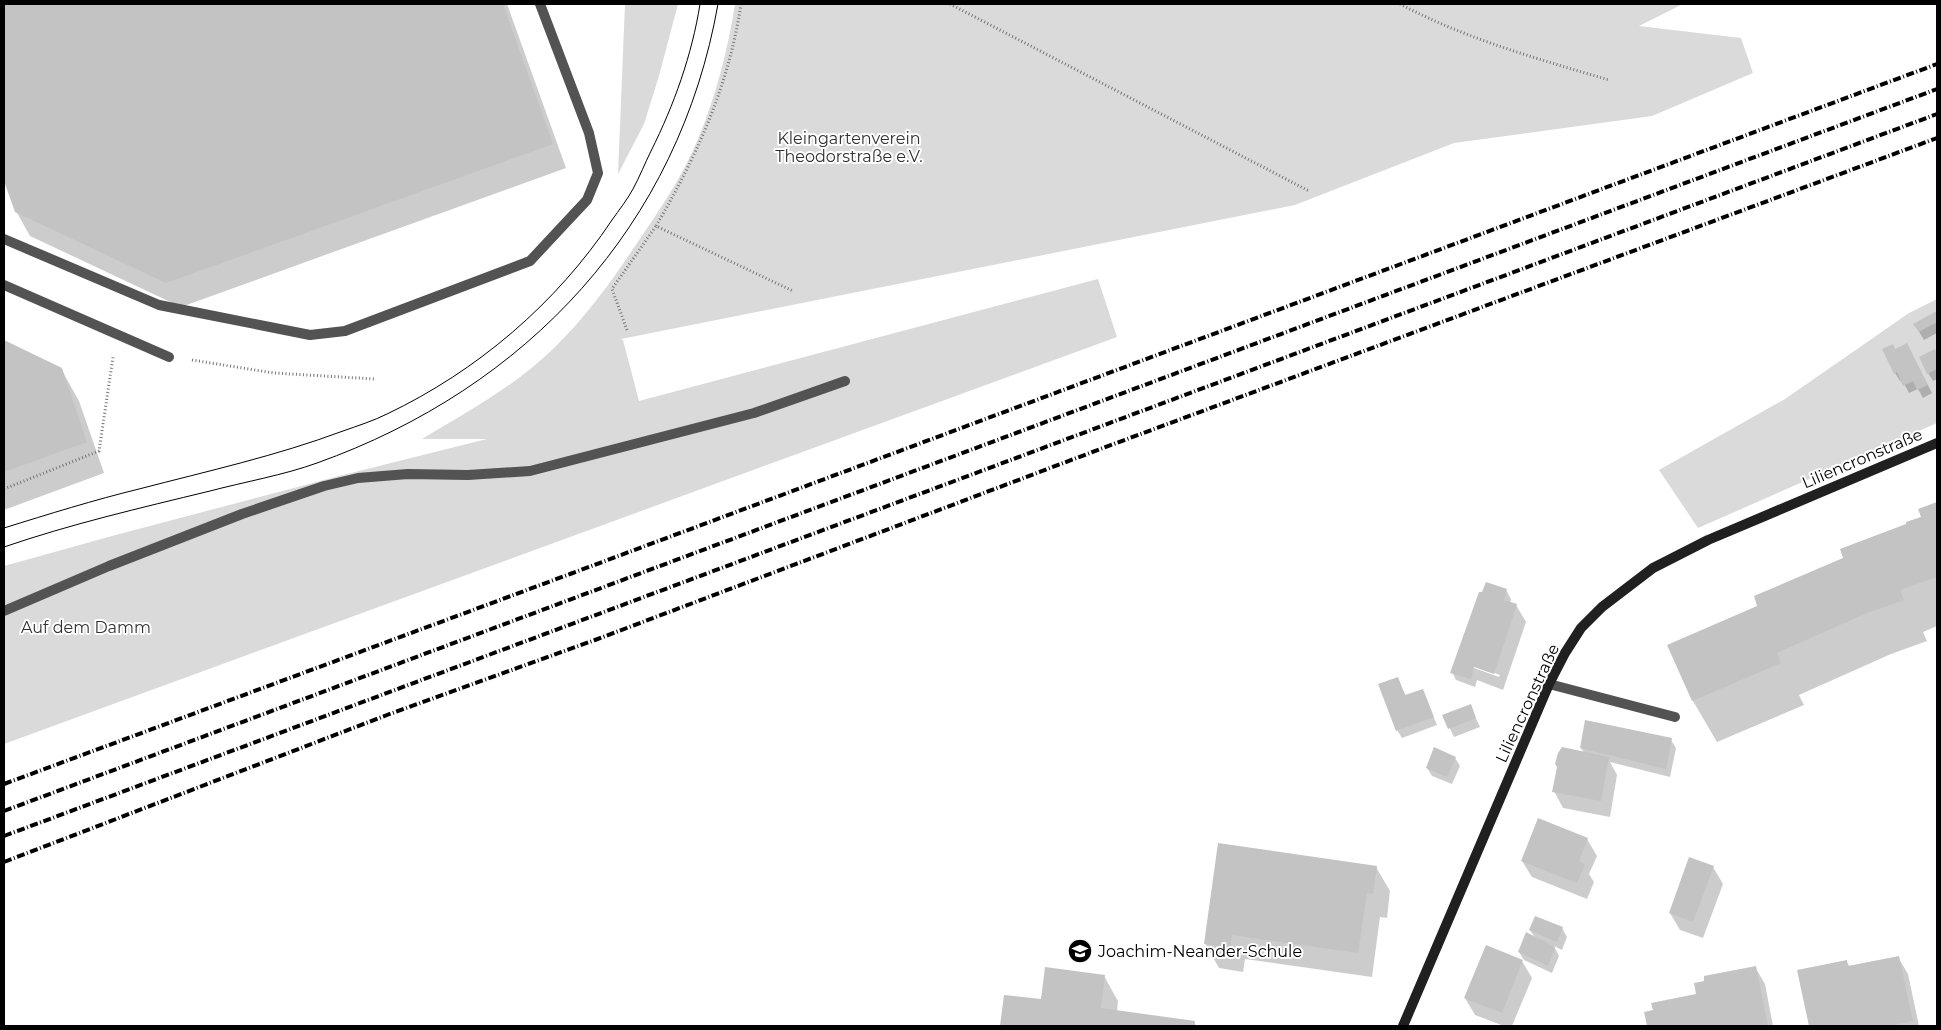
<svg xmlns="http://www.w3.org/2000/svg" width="1941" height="1030" font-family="Montserrat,sans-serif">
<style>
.green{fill:#dadada}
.shadow{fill:#0003;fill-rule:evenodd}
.building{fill:#c3c3c3}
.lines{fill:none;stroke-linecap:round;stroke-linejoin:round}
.path{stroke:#757575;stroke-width:3;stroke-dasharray:1 2.5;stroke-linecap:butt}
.service{stroke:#535353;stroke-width:10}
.secondary{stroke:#202020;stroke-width:10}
.tram{stroke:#000;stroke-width:1}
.rail{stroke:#000;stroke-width:4;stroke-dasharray:8 2.5 1 2.5;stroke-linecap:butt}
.labels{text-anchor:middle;stroke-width:4;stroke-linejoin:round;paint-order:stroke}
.park-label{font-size:16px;fill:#313131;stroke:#fff}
.street-label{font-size:16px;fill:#000;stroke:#fff}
.poi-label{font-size:16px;fill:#000;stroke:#fff;text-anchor:start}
</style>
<rect width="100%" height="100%" fill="#fff"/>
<!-- green -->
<g class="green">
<polygon points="625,4 678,4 659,76 644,124 618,174"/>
<path d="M735,4H1683L1639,26L1741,38L1753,73L1652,116L1454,143L1295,205L621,339L623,340L639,401L1098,279L1117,337L4,744V566L112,536L339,476L487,439H422C467,412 515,386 553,349C584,319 609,285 633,249C657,214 682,178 698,139C716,96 728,49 735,4Z"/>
<polygon points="1937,299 1937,423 1698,528 1659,470 1785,399 1909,313"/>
</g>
<!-- shadow -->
<g class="shadow">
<polygon points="4,4 507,4 566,168 181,307 30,236 16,211 4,177"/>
<polygon points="1937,312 1937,333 1924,340 1915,325"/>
<polygon points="4,342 61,369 79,401 104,473 4,510"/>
<polygon points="1895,350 1911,353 1932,393 1923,398 1918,389 1909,393 1902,380 1900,381 1895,373"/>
<polygon points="1934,351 1937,356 1937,379 1933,381 1928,373"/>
<polygon points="1937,503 1937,626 1923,632 1927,641 1891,654 1799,695 1804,705 1717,742 1693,701 1669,645 1759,607 1922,518 1919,510"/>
<path d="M1506,590L1511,599L1510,603L1516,605L1526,622L1503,690L1477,680L1475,687L1456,680L1452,672ZM1472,665L1500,675L1499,677L1474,668Z"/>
<polygon points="1397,678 1406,696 1422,690 1437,725 1402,738 1397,730"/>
<polygon points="1470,706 1480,727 1454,737 1444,716"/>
<polygon points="1671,740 1676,748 1670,777 1610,762 1617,775 1610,817 1563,808 1554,791 1584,753 1581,748"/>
<polygon points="1455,758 1460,766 1452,784 1432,776 1427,768"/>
<polygon points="1587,839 1597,856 1589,874 1594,882 1587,899 1532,877 1522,861"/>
<polygon points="1376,867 1390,891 1387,918 1380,917 1372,977 1245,959 1243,972 1219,968 1205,943"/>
<polygon points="1713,867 1723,884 1703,938 1680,930 1670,913"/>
<polygon points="1562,928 1567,937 1562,950 1554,946 1559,956 1552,973 1524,960 1519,952 1535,938 1530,930"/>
<polygon points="1898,957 1908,974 1919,1026 1810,1026 1799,971 1846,961 1850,967"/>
<polygon points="1522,961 1532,978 1512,1026 1504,1026 1475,1015 1465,998"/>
<polygon points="1755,967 1765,984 1773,1026 1648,1026 1646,1013 1697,995 1706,982"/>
<polygon points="1104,976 1118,1001 1117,1011 1194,1022 1196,1026 1001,1026 1005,996 1042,1001"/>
</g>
<!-- building -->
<g class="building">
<polygon points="4,4 503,4 553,144 166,283 15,212 4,181"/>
<polygon points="1937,311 1937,322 1919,332 1913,324"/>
<polygon points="4,340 62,368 87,442 4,472"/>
<polygon points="1907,343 1928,385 1917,390 1913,381 1903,386 1897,372 1894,374 1882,349 1893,344 1895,349"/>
<polygon points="1935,349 1937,354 1937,369 1927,374 1919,357"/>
<polygon points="1937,502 1937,577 1900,590 1904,600 1867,613 1777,653 1781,663 1692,701 1667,645 1757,606 1754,596 1843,558 1840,549 1906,524 1906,522 1921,517 1918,509"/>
<polygon points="1486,582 1507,589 1504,600 1517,604 1494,674 1474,667 1471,679 1450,673 1479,592 1482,592"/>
<polygon points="1398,677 1405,695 1423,689 1434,717 1396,731 1378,684"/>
<polygon points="1471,704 1476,718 1448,729 1442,715"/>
<polygon points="1585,720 1672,738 1666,769 1580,748"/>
<polygon points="1434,747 1456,757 1447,777 1426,768"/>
<polygon points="1562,747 1609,757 1601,801 1552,792 1557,767 1555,764 1558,753"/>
<polygon points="1538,818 1588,838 1579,861 1585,864 1577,883 1521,861"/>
<polygon points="1218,843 1377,866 1373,894 1367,893 1358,953 1232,935 1230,948 1204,944"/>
<polygon points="1689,857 1714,866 1693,922 1669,913"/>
<polygon points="1535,916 1563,927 1557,942 1529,930"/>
<polygon points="1526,932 1555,947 1548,966 1518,952"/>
<polygon points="1486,945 1523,960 1502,1013 1464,998"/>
<polygon points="1899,956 1913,1021 1890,1026 1809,1026 1797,970 1847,960 1848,966"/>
<polygon points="1756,966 1768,1026 1647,1026 1644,1012 1653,1010 1651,1003 1696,994 1694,983 1704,981 1704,976"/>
<polygon points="1045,967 1105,975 1101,1008 1195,1021 1194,1026 1000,1026 1004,995 1041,999"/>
</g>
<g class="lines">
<!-- path -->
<g class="path">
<path d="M741,4C729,85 697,156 656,226L793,291"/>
<polyline points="950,4 1309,191"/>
<path d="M1400,4C1466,39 1538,59 1609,80"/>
<polyline points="627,330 612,289 656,226"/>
<polyline points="192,360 274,373 375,379"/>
<polyline points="4,489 99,451 113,357"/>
</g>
<!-- service -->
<g class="service">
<polyline points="4,239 159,305 310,335 345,331 530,261 587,200 598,173 589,133 540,4"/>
<polyline points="4,285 169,357"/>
<polyline points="4,611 109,566 242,514 324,486 358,478 408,474 468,475 530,471 754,413 845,381"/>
<polyline points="1549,684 1675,717"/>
</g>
<!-- secondary -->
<polyline class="secondary" points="1403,1026 1549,684 1565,653 1581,628 1602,607 1653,568 1708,540 1937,443"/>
<!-- tram -->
<g class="tram">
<path d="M4,528C49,514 94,500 139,489C208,471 276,456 343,431C357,426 373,421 387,414C477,371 556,304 612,220C619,210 627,200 633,189C640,176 645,163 651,151C674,105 692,55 700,4"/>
<path d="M4,547C71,524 140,508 210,491C244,482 284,475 317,463C527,388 679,226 718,4"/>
</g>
<!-- rail -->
<g class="rail">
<polyline points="4,784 570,574 1937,64"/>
<polyline points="4,811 1937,89"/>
<polyline points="4,836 1937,114"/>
<polyline points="4,862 387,715 595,640 1103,448 1937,138"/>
</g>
</g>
<!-- icons -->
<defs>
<g id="school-disc" transform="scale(1.25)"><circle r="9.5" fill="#000" stroke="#fff"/><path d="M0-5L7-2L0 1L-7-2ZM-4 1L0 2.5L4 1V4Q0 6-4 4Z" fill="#fff"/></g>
</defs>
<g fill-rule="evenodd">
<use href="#school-disc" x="1080" y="951"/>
</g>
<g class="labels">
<!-- park labels -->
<g class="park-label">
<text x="849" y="144">Kleingartenverein<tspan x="849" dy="18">Theodorstraße e.V.</tspan></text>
<text x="86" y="633">Auf dem Damm</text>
</g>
<!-- street labels -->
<g class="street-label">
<text transform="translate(1862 458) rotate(-23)" y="6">Liliencronstraße</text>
<text transform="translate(1527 703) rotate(-65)" y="6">Liliencronstraße</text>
</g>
<!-- poi labels -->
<g class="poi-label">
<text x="1098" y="957">Joachim-Neander-Schule</text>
</g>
</g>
<!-- border -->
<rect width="1941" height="1030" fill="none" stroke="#000000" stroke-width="10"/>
</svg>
